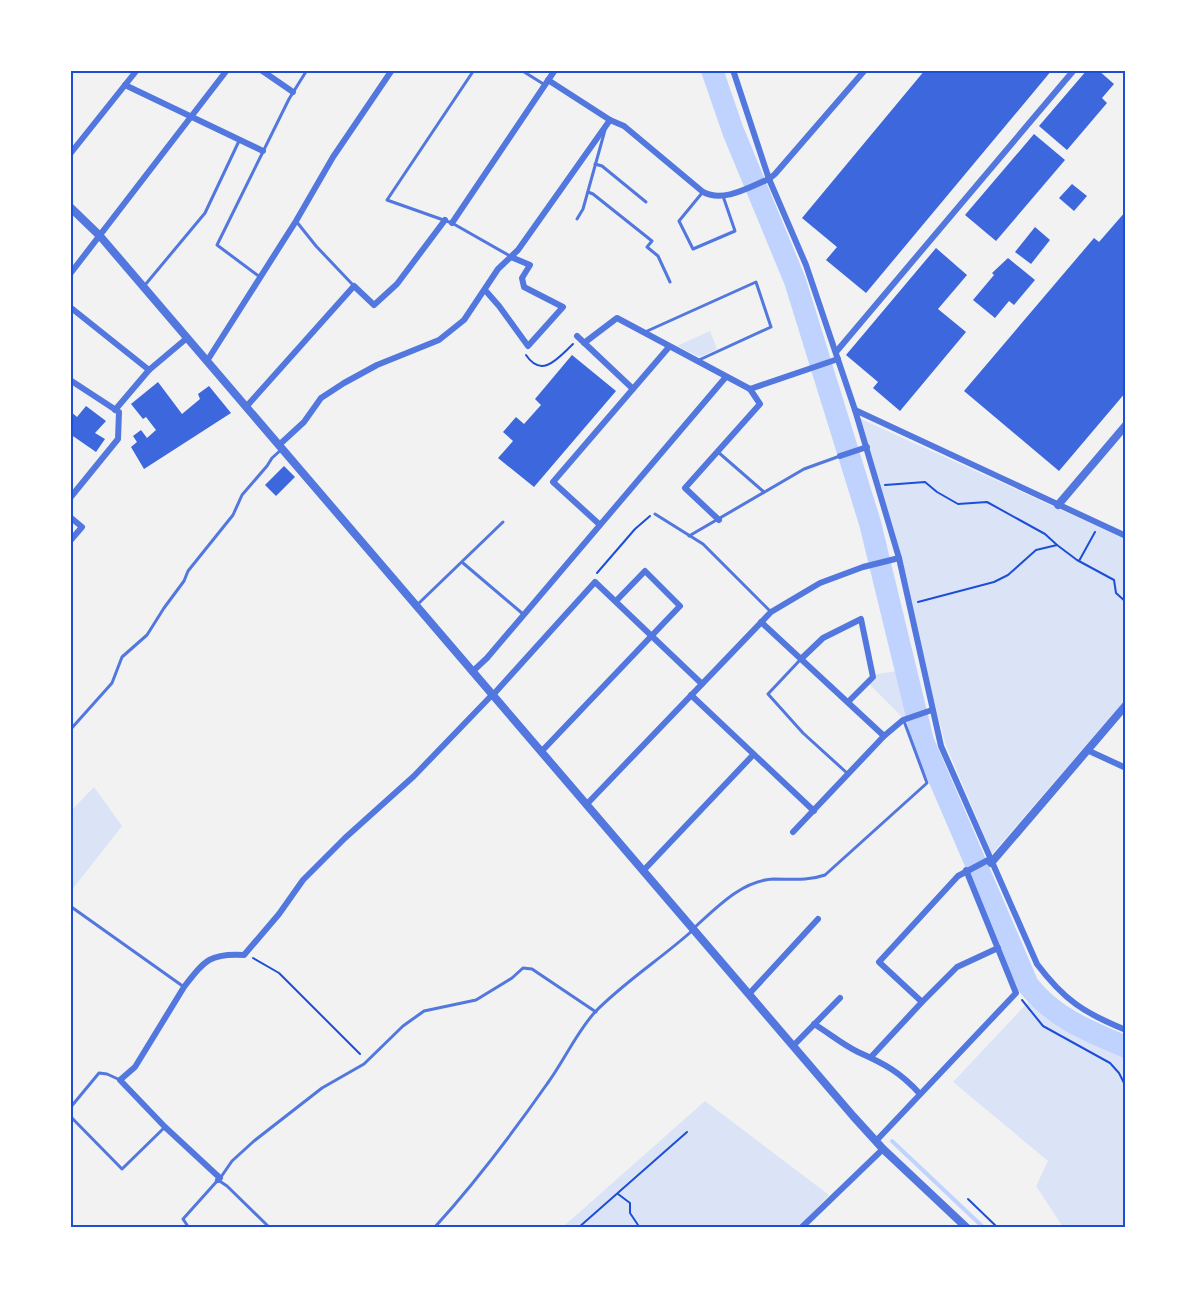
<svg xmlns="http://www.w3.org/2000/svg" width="1196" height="1298" font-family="Mulish,sans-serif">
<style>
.green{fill:#dbe4f7}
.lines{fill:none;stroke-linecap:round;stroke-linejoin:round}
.stream{stroke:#bfd3fe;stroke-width:4}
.river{stroke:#bfd3fe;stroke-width:22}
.building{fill:#3d67dc}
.path{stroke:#1d4ed8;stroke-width:2}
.service{stroke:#5277de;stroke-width:3}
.minor{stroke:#5277de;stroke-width:6}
.tertiary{stroke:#5277de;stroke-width:8}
.neatline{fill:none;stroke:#1d4ed8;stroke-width:2}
</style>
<rect width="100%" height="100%" fill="#f2f2f2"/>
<!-- green -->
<g class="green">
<polygon points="710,331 717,349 700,357 677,346"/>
<polygon points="861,419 1125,539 1125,700 992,854 945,743"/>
<polygon points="903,670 915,714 903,718 866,681 872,675"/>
<polygon points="94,787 122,826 71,891 71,811"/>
<polygon points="1032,998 1072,1028 1125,1051 1125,1227 1063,1227 1036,1186 1048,1161 953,1082"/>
<polygon points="705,1101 829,1195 799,1227 567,1228 565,1225"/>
</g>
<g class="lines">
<!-- stream -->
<polyline class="stream" points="892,1141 984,1228"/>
<!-- river -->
<path class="river" d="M712,70L733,131L795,281L870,523L923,741L1028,985C1054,1018 1088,1031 1126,1047"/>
</g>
<!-- building -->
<g class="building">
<polygon points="925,70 1052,70 866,293 826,260 837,247 802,218"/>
<polygon points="1087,70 1098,70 1114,84 1102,98 1107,103 1067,150 1039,126"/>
<polygon points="1034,134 1065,160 996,241 965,215"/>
<polygon points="1072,184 1087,196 1074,211 1059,198"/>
<polygon points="1126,211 1126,392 1059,471 964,391 1094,238 1099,242"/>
<polygon points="1035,227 1050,240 1031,264 1015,252"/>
<polygon points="936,248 967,275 938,309 966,332 900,411 873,388 878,382 846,355"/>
<polygon points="1008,258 1035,280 1014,305 1009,301 995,318 973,300 994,275 992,273"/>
<polygon points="572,355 616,391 534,487 498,458 513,441 503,432 516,417 524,424 541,405 535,399"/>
<polygon points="158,382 182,414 200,399 198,394 209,386 231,413 144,469 131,447 137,442 133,436 141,430 147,438 156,430 146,417 143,419 131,404"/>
<polygon points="86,406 106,421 95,433 105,439 96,452 70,434 70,411 77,417"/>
<polygon points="284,466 295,477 276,496 265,485"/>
</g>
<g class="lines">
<!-- path -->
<g class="path">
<path d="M526,355C542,379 558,358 573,344"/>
<polyline points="885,485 925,482 937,492 958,504 987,502 1045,534 1057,545"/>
<polyline points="1079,561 1095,532"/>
<polyline points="597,573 635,529 650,516"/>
<polyline points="918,602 994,582 1008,575 1036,550 1057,545 1077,560 1114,580 1116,593 1126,602"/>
<polyline points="253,958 279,973 360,1054"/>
<polyline points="1022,1000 1043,1026 1110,1063 1119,1073 1126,1087"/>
<polyline points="618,1194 630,1203 630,1213 640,1228"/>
<polyline points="968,1199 998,1228"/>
<polyline points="578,1228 687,1132"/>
</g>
<!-- service -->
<g class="service">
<polyline points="474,70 387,200 452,223 510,256"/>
<polyline points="521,70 545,85"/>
<polyline points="595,164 602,166 646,202"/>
<polyline points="588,192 593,194 652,241 647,247 658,256 670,282"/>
<polyline points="702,193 679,221 693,249 735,231 723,196"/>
<polyline points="577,219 583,209 605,130"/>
<polyline points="296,221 316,246 353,285"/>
<polyline points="260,277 217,245 289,99 307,70"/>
<polyline points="145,285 205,213 239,141"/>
<polyline points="645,332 756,282 771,327 699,360"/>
<polyline points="718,452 764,492"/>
<polyline points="655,514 703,544 770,611"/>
<polyline points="689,536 804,469 840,456"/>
<polyline points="463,563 523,614"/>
<polyline points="418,604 503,522"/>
<polyline points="800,660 768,694 803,733 847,773"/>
<polyline points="70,730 112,683 122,657 147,635 164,608 184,581 188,571 233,515 242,495 267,466 272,458 282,449"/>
<polyline points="70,906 184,987"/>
<path d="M694,928C716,908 742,880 774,879C792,879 808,881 825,875L927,783L904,721"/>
<polyline points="70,1108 99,1073 107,1074 118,1079"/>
<polyline points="70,1116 122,1169 165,1127"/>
<polyline points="221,1177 232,1161 254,1141 322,1088 364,1064 403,1026 424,1011 476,1000 512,978 523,968 532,969 596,1012"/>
<polyline points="189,1228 183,1219 218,1180 227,1186 270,1228"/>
<path d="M434,1228C475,1183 512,1134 547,1084C564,1061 576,1033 595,1012C624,982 662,958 693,930"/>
</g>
<!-- minor -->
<g class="minor">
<polyline points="261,70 293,92"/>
<path d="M733,70L769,179L806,265L855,410L899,558L941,746L1037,964C1064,1000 1084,1013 1126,1030"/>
<path d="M548,80L610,120L624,126L703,192C724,203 749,187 769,179L775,174L865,70"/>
<polyline points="125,85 263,151"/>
<polyline points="70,154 137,70"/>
<polyline points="452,223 555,70"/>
<polyline points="70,274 227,70"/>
<polyline points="485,290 499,306 528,346 563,307 524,287 522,278 530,265 511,257"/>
<polyline points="70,307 149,370"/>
<polyline points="577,336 632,388"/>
<polyline points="584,343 617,318 750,389 838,359"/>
<polyline points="836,352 1074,70"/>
<polyline points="207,361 296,221 333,157 392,70"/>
<polyline points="70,380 119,412 118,439 70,498"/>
<polyline points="246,407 354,286 374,305 397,284 445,220"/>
<polyline points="115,410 149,370 187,338"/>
<polyline points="855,410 1126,536"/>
<polyline points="279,445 304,422 321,398 344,383 377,365 439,340 464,320 498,269 518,250 610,120"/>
<polyline points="840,456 867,447"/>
<polyline points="70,517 82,527 70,541"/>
<polyline points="719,520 685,488 760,404 750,389"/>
<polyline points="599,524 553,482 669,347"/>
<polyline points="761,622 884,736"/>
<polyline points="801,659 823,638 861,619 873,677 848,702"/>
<polyline points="472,672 487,658 725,378"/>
<polyline points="691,695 814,811"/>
<polyline points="492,696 595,582 702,684"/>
<polyline points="1087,750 1126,768"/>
<polyline points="541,752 680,606 645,571 616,601"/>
<polyline points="586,805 771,612 820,583 863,567 899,558"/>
<polyline points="793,832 884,736 903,720 932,710"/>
<polyline points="643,871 753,755"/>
<polyline points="749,994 818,919"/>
<polyline points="922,1002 957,967 998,948"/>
<path d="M814,1024C829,1033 843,1045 858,1052C885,1064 900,1072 920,1094"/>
<polyline points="793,1046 840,998"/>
<polyline points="871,1057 922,1002 879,962 958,876 990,859"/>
<polyline points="876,1141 1016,993 966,870"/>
<path d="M218,1180L220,1178L165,1127L120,1080L135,1067L184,987C205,960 210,953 244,955L279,914L303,880L345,838L414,776L492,695"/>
<polyline points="801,1228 883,1149"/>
</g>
<!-- tertiary -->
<g class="tertiary">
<polyline points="70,207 100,236 853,1116 883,1149 967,1228"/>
<polyline points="1058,505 1126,425"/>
<polyline points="991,863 1126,705"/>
</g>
</g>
<!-- border -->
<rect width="1196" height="1298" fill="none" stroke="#ffffff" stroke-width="144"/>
<rect x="72" y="72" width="1052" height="1154" class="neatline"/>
</svg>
